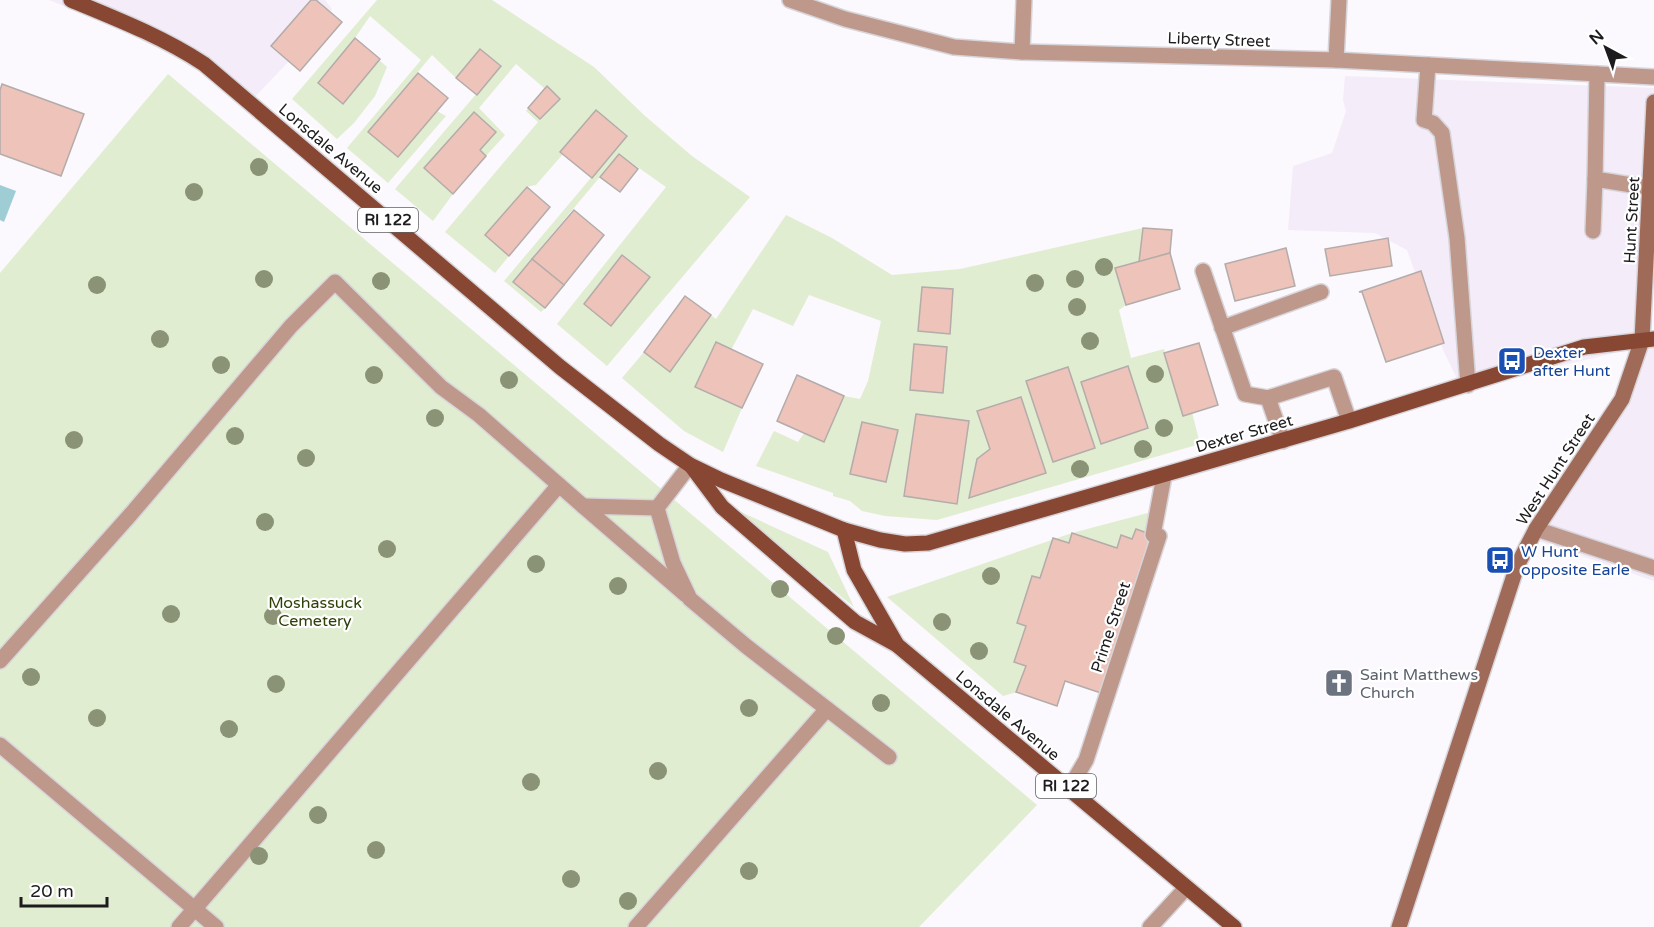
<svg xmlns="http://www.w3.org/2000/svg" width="1654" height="927" font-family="'Varela Round',sans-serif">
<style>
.built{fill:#f4ecf9}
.green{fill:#e1edd0}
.water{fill:#9fcdd6}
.building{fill:#edc3ba;stroke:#b3acaa;stroke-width:1.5}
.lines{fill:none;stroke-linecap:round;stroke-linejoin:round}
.service-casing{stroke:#d7d5da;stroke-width:18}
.minor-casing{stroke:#d7d5da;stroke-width:18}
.secondary-casing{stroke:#d7d5da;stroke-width:18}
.primary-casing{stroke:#d7d5da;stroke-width:18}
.service{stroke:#bf988c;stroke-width:15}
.minor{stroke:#bf988c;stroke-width:15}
.secondary{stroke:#a06a58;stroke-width:15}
.primary{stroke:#884733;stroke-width:15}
.tree{fill:#8b9376}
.labels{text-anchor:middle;stroke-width:4.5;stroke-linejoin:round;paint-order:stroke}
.shield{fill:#fff;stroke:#605f61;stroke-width:1.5}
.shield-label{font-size:15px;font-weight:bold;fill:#1c1b1d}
.street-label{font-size:16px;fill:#1c1b1d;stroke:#fff}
.transit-label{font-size:16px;fill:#164399;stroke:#fff;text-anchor:start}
.park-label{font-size:16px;fill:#2f4007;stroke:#fff}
.worship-label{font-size:16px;fill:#5b616d;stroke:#fff;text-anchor:start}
</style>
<rect width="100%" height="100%" fill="#fbf8fe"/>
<!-- built -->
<g class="built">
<polygon points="49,0 325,0 332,9 312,37 249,103 194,62 135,35"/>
<polygon points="1345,76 1654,88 1654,157 1641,347 1654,347 1654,581 1538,541 1555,504 1603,445 1640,347 1462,389 1444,352 1407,250 1375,233 1288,230 1293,166 1332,153 1346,111 1343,100"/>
</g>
<!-- green -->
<g class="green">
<polygon points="377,0 492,0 594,67 644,115 692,156 750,197 607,366 557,324 666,187 619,154 513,281 545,308 541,312 504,281 627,135 596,110 561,151 563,154 536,185 526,187 485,235 509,256 495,273 445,232 538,122 526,111 544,88 516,64 479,108 505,135 486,156 480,150 496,132 474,112 424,168 453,194 433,221 395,189 501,65 480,49 456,78 432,55 369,131 398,157 437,111 446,116 388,183 347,148 421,60 370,16 355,38 387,67 375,96 354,123 337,139 292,99"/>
<polygon points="168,74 1037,805 919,927 0,927 0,273"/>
<polygon points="786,215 832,238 892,275 960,269 1143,228 1139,262 1115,268 1126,305 1119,310 1131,358 1164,349 1183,416 1192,412 1200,444 937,520 885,516 862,511 850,501 833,496 833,493 756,466 774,431 798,442 804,433 824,442 844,396 860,399 868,381 881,321 809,295 793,326 753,309 731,350 715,343 695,386 742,408 723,452 684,431 622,378 644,352 670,371 711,315 716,319"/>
<polygon points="730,507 828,552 854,607"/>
<polygon points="1159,510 1101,693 1065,681 1057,706 1017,692 1003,696 887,597 1072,533"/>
</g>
<!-- water -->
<polygon class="water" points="0,185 16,191 4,222 0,220"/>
<!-- building -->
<g class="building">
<polygon points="311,0 316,0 342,22 300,71 271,46"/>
<polygon points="355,38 380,59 343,104 318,83"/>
<polygon points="480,49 501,66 477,95 456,78"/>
<polygon points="418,73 448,98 398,157 368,132"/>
<polygon points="2,84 84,114 61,176 0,154 0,90"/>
<polygon points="547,86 560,99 540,119 528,108"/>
<polygon points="596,110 627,136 592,178 560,152"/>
<polygon points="474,112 496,132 480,150 486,156 453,194 424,168"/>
<polygon points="619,154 638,169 620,192 600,177"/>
<polygon points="527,187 550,207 509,256 485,235"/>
<polygon points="574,210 604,235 564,285 532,259"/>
<polygon points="1143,228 1172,230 1170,253 1139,262"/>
<polygon points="1388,238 1392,266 1330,276 1325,249"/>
<polygon points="1286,248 1295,286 1235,301 1225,264"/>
<polygon points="1170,253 1180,289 1126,305 1115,268"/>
<polygon points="622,255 650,277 611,326 584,304"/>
<polygon points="532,259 564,285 545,308 513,282"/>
<polygon points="1421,271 1444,343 1386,362 1362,292 1359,292"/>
<polygon points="922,287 953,289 950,334 918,331"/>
<polygon points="685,296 711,315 670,372 644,352"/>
<polygon points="716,342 763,364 742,408 695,387"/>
<polygon points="1199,343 1218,405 1183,416 1164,353"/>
<polygon points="914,344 947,347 943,393 910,390"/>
<polygon points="1128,366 1148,428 1101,444 1081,382"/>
<polygon points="1068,367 1095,448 1053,462 1026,381"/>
<polygon points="797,375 844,396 824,442 777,421"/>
<polygon points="1021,397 1046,473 969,498 977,459 990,449 977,411"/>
<polygon points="916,414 969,421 957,504 904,496"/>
<polygon points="862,422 898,430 886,482 850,474"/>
<polygon points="1136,529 1153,535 1101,693 1065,681 1057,706 1016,692 1026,666 1014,662 1026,626 1017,623 1032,576 1040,578 1053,538 1069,543 1072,533 1117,548 1121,535 1132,539"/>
</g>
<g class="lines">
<!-- service casing -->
<g class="service-casing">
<g id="service">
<polyline points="1428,65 1424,120 1433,123 1442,133 1457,238 1468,385"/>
<polyline points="1597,74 1595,179 1650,188"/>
<polyline points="1593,231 1595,179"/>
<polyline points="1203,271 1245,394 1268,398 1283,441"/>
<polyline points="1222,328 1321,292"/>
<polyline points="1268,398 1334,377 1349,421"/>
<polyline points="690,465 657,508 673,563 690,599 746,646 889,757"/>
<polyline points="657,508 583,506 686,595"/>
<polyline points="0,661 131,514 291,326 335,282 441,387 479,415 583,506"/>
<polyline points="0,745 216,927"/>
<polyline points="179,927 559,485"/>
<polyline points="636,927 827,709"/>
</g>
</g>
<!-- minor casing -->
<g class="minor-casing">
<g id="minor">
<polyline points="790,0 845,19 954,47 1022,52 1336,60 1654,77"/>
<polyline points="1022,52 1024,0"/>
<polyline points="1336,60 1339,0"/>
<polyline points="1536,529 1654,568"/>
<polyline points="1069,789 1086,760 1159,536 1153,535 1164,476"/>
<polyline points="1150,927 1186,888"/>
</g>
</g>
<!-- secondary casing -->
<g class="secondary-casing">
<polyline id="secondary" points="1399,927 1517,566 1536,529 1622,399 1642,340 1654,102"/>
</g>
<!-- primary casing -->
<g class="primary-casing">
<g id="primary">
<path d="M71,0C117,19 163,37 204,64L560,367L659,444L690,465L721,480L844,530L880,540L905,544L928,543L1349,421L1584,347L1654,339"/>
<polyline points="692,467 722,507 855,622 897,645 1234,927"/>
<polyline points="844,530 854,570 897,645"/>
</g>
</g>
<!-- service -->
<use href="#service" class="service"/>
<!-- minor -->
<use href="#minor" class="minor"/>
<!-- secondary -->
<use href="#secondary" class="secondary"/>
<!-- primary -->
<use href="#primary" class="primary"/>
</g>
<!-- trees -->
<g class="tree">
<circle cx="259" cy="167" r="9"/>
<circle cx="194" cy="192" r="9"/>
<circle cx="1104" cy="267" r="9"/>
<circle cx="264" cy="279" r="9"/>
<circle cx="1075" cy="279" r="9"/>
<circle cx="381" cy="281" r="9"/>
<circle cx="1035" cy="283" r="9"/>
<circle cx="97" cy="285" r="9"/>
<circle cx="1077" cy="307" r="9"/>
<circle cx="160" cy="339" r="9"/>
<circle cx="1090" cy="341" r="9"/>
<circle cx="221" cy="365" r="9"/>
<circle cx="1155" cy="374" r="9"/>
<circle cx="374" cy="375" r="9"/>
<circle cx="509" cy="380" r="9"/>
<circle cx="435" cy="418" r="9"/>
<circle cx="1164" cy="428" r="9"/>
<circle cx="235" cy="436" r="9"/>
<circle cx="74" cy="440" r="9"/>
<circle cx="1143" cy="449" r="9"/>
<circle cx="306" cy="458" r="9"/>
<circle cx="1080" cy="469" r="9"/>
<circle cx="265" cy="522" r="9"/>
<circle cx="387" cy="549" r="9"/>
<circle cx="536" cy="564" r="9"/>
<circle cx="991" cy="576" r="9"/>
<circle cx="618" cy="586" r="9"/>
<circle cx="780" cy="589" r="9"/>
<circle cx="171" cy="614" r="9"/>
<circle cx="273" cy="616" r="9"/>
<circle cx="942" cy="622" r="9"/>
<circle cx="836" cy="636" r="9"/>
<circle cx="979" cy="651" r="9"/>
<circle cx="31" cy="677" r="9"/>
<circle cx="276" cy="684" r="9"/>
<circle cx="881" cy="703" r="9"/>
<circle cx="749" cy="708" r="9"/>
<circle cx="97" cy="718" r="9"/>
<circle cx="229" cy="729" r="9"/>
<circle cx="658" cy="771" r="9"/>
<circle cx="531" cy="782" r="9"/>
<circle cx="318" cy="815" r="9"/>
<circle cx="376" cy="850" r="9"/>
<circle cx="259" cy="856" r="9"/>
<circle cx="749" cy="871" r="9"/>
<circle cx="571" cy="879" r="9"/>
<circle cx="628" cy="901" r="9"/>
</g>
<!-- icons -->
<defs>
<g id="bus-square" transform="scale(1.5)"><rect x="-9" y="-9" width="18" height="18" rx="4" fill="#1a4fb4" stroke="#fff"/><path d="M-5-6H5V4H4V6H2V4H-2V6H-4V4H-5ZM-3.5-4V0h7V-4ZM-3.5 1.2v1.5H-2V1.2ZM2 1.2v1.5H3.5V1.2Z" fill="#fff"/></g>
<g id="church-square" transform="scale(1.5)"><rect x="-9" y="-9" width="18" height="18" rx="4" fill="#6b7280" stroke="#fff"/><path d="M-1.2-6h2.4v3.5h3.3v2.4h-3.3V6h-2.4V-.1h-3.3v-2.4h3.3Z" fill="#fff"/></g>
</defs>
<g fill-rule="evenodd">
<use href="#bus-square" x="1512" y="361"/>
<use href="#bus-square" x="1500" y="560"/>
<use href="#church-square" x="1339" y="683"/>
</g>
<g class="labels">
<!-- shield labels -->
<g class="shield">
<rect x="358" y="208" width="60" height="24" rx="4.5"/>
<rect x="1036" y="774" width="60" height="24" rx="4.5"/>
</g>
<g class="shield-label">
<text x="388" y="225">RI 122</text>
<text x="1066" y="791">RI 122</text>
</g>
<!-- street labels -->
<g class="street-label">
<text transform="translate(1219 39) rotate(2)" y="6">Liberty Street</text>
<text transform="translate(331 148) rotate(40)" y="6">Lonsdale Avenue</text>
<text transform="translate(1631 220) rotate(-87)" y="6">Hunt Street</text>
<text transform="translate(1244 433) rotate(-16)" y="6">Dexter Street</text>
<text transform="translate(1555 469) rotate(-57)" y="6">West Hunt Street</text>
<text transform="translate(1110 627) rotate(-72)" y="6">Prime Street</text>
<text transform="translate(1008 715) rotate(40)" y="6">Lonsdale Avenue</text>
</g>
<!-- transit labels -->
<g class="transit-label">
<text x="1533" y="358">Dexter<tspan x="1533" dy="18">after Hunt</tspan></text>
<text x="1521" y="557">W Hunt<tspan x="1521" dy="18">opposite Earle</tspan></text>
</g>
<!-- park labels -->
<g class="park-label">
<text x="315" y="608">Moshassuck<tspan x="315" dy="18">Cemetery</tspan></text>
</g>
<!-- worship labels -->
<g class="worship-label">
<text x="1360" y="680">Saint Matthews<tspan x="1360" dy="18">Church</tspan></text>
</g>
</g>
<!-- north arrow -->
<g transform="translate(1606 48) rotate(319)" stroke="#ffffff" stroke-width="4.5" paint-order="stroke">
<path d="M0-4.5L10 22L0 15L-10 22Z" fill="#1c1b1d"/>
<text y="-9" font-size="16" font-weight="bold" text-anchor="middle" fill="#1c1b1d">N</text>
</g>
<!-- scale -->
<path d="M21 897v9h86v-9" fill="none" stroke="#1c1b1d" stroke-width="3"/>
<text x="30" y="897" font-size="18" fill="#1c1b1d" stroke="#ffffff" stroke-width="4.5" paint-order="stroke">20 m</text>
</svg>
